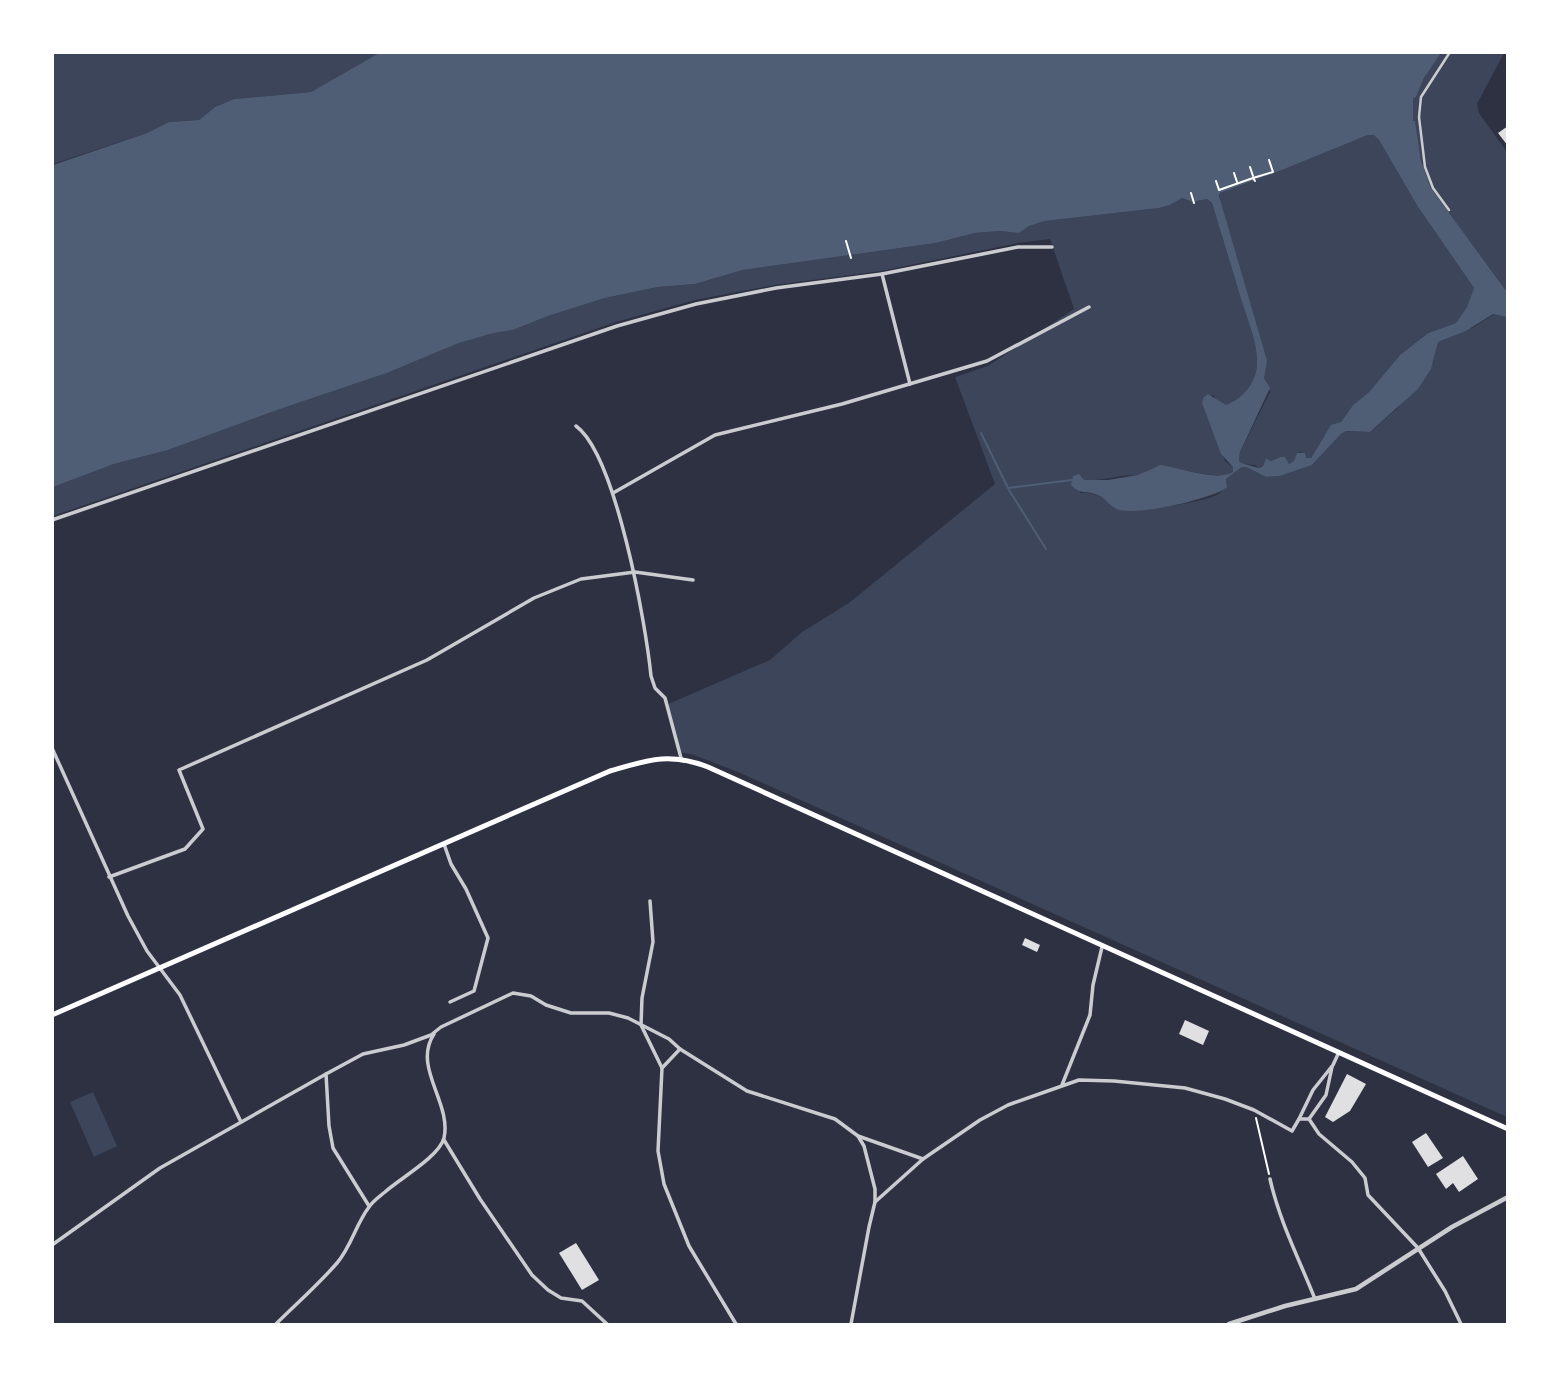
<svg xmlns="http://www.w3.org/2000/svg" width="1560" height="1377" font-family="Barlow,sans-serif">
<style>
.green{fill:#3c4559}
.water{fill:#4f5d75;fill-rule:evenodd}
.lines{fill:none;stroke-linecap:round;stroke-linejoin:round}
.stream{stroke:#4f5d75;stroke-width:2}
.building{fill:#e0e0e3}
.path{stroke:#fff;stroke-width:2}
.pedestrian{stroke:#caccd0;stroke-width:2.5}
.minor{stroke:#caccd0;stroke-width:3.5}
.tertiary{stroke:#caccd0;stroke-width:4.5}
.secondary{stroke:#fff;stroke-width:5}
</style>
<rect width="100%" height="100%" fill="#2d3142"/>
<!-- green -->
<g class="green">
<polygon points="52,53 379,53 311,92 234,99 215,107 199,120 169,122 147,133 53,164"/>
<polygon points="1441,53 1504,53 1477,104 1479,113 1507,152 1507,292 1431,188 1421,161 1415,122 1413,121 1413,97 1416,97 1424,78"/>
<polygon points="1368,135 1375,135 1379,140 1418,207 1474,288 1467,307 1456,323 1428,333 1400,355 1369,392 1353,405 1341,422 1323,438 1311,458 1305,458 1301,452 1297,453 1295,461 1289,464 1280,457 1271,461 1266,458 1263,465 1259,468 1255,465 1241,464 1239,460 1240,452 1270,392 1263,378 1267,360 1219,201 1220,193 1282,170"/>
<path d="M1181,198L1192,202L1207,199L1212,203C1222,236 1232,269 1242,301C1248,321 1258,344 1257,365C1256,383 1242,399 1226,405L1217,401L1213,395L1203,398L1202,403L1225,461L1233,467V472C1218,481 1181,468 1164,466C1153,465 1147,472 1138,475C1133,476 1127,475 1122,476C1109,478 1097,481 1084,480L1080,493C1103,492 1103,501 1120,510C1141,510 1203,504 1220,493C1221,492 1226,485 1227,484L1226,479L1242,467H1246L1266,477L1280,476L1312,465L1341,434L1346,431L1370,432L1398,408L1433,362L1438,342L1474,327L1494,314L1507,317V1117L738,772L694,755L679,752L666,705L770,660L802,632L849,603L995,484L955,377L988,366L1074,309L1050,239L1018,243L881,271L775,285L695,300L616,322L53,516V487L114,464L168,450L283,408L387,373L459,343L494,333L513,330L548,316L605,298L658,287L695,284L743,270L936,243L975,233L1000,231L1019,233L1029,226L1045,221L1159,208L1170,205Z"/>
<polygon points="93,1092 117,1146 94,1157 70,1102"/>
</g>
<!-- water -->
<path class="water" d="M379,53H1441L1424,78L1416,97L1413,98V121H1415L1421,161L1431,188L1507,292V317L1493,314L1466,331L1438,342L1431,369L1418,389L1370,432L1346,431L1341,434L1312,465L1280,476L1266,477L1246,467H1242L1226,479L1227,487C1214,499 1133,517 1117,509C1108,505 1105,497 1095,494C1085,491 1079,494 1071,485L1073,476L1079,474L1084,480H1108L1138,475L1160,465C1179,467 1216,482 1233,472V467L1221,454L1202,403L1203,398L1208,394L1226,405C1242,399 1256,383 1257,365C1258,344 1248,321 1242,302C1232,269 1222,236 1212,203L1207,199L1192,202L1182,198L1170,205L1159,208L1045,221L1029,226L1019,233L1000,231L975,233L936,243L743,270L695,284L658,287L605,298L548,316L513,330L494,333L459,343L387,373L283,408L168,450L114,464L53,487V165L147,133L169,122L199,120L215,107L234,99L311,92ZM1368,135H1374L1379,140L1418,207L1474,288L1467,307L1456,323L1428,333L1400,355L1369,392L1353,405L1341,422L1331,425L1311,458H1306L1305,453H1297L1294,461L1289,464L1285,457H1280L1271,461L1266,458L1263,466L1259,468L1241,463L1239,460L1240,452L1270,388L1264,378L1267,360L1219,196L1220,193L1282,170Z"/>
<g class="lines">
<!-- stream -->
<g class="stream">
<polyline points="981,433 1008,488 1072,480"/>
<polyline points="1009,490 1046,549"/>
</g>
</g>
<!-- building -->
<g class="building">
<polygon points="1508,126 1508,146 1498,133"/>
<polygon points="1025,938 1040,945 1037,952 1022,945"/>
<polygon points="1185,1020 1209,1031 1203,1045 1179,1034"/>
<polygon points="1347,1074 1366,1084 1350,1111 1333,1122 1325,1117"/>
<polygon points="1426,1133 1443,1158 1428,1167 1412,1142"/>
<polygon points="1463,1156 1478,1179 1459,1192 1453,1183 1446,1189 1436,1174"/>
<polygon points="576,1243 599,1280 582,1290 559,1253"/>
</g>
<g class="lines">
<!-- path -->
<g class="path">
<polyline points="1250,167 1253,176"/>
<polyline points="1234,173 1237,182"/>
<polyline points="1253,178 1273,172 1269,160"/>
<polyline points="1216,181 1219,190 1253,178 1255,181"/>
<polyline points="1191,193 1194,203"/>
<polyline points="846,241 851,258"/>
<polyline points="1256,1118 1269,1174"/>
</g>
<!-- pedestrian -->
<polyline class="pedestrian" points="1449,210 1433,188 1425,167 1419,117 1421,97 1450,52"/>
<!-- minor -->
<g class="minor">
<polyline points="882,274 910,384"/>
<path d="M576,426C616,455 646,625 651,676L655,688L665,698L681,758"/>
<polyline points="613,493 715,435 842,404 987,361 1089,307"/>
<polyline points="52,520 617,326 696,304 776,288 882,274 1018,247 1052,247"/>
<polyline points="52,748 128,916 147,951 180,995 241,1122"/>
<polyline points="444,844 451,864 466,889 488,938 474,991 450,1002"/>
<polyline points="109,877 185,849 203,829 179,770 427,660 534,598 581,579 635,572 693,580"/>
<polyline points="650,901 653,942 642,998 641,1025 662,1068 658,1151 664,1184 689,1246 736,1324"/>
<polyline points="662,1068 680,1049"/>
<polyline points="326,1074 329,1126 333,1148 369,1206"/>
<polyline points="1062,1085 1090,1015 1093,985 1102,947"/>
<polyline points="1299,1119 1313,1090 1333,1065 1339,1052"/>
<polyline points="1309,1119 1326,1095 1332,1067"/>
<polyline points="444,1140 480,1199 532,1275 548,1290 561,1298 582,1301 607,1324"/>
<path d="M1270,1179C1279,1220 1299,1259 1315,1299"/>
<polyline points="875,1202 923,1159 980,1120 1008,1105 1079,1080 1114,1081 1185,1088 1225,1099 1254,1110 1292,1131 1299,1119 1309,1119 1319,1134 1352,1162 1365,1178 1368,1195 1418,1248 1445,1291 1461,1324"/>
<polyline points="52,1245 160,1168 326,1074 363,1054 404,1045 431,1035 441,1027 513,993 531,996 546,1005 571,1013 609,1013 628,1018 669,1039 680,1049 747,1091 835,1119 858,1136 923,1159"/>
<path d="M276,1324C296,1304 318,1285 337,1263C351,1247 356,1224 369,1207C373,1201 379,1197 385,1192C399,1179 439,1157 444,1138C452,1103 412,1067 434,1034"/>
<polyline points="851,1324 869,1227 875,1202 875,1189 864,1146 858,1136"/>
</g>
<!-- tertiary -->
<polyline class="tertiary" points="1229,1324 1285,1306 1356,1289 1452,1227 1508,1197"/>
<!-- secondary -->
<path class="secondary" d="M52,1015L610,771C648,760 669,752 708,767L1508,1129"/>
</g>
<!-- border -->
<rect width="1560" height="1377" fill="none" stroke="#ffffff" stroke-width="108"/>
</svg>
